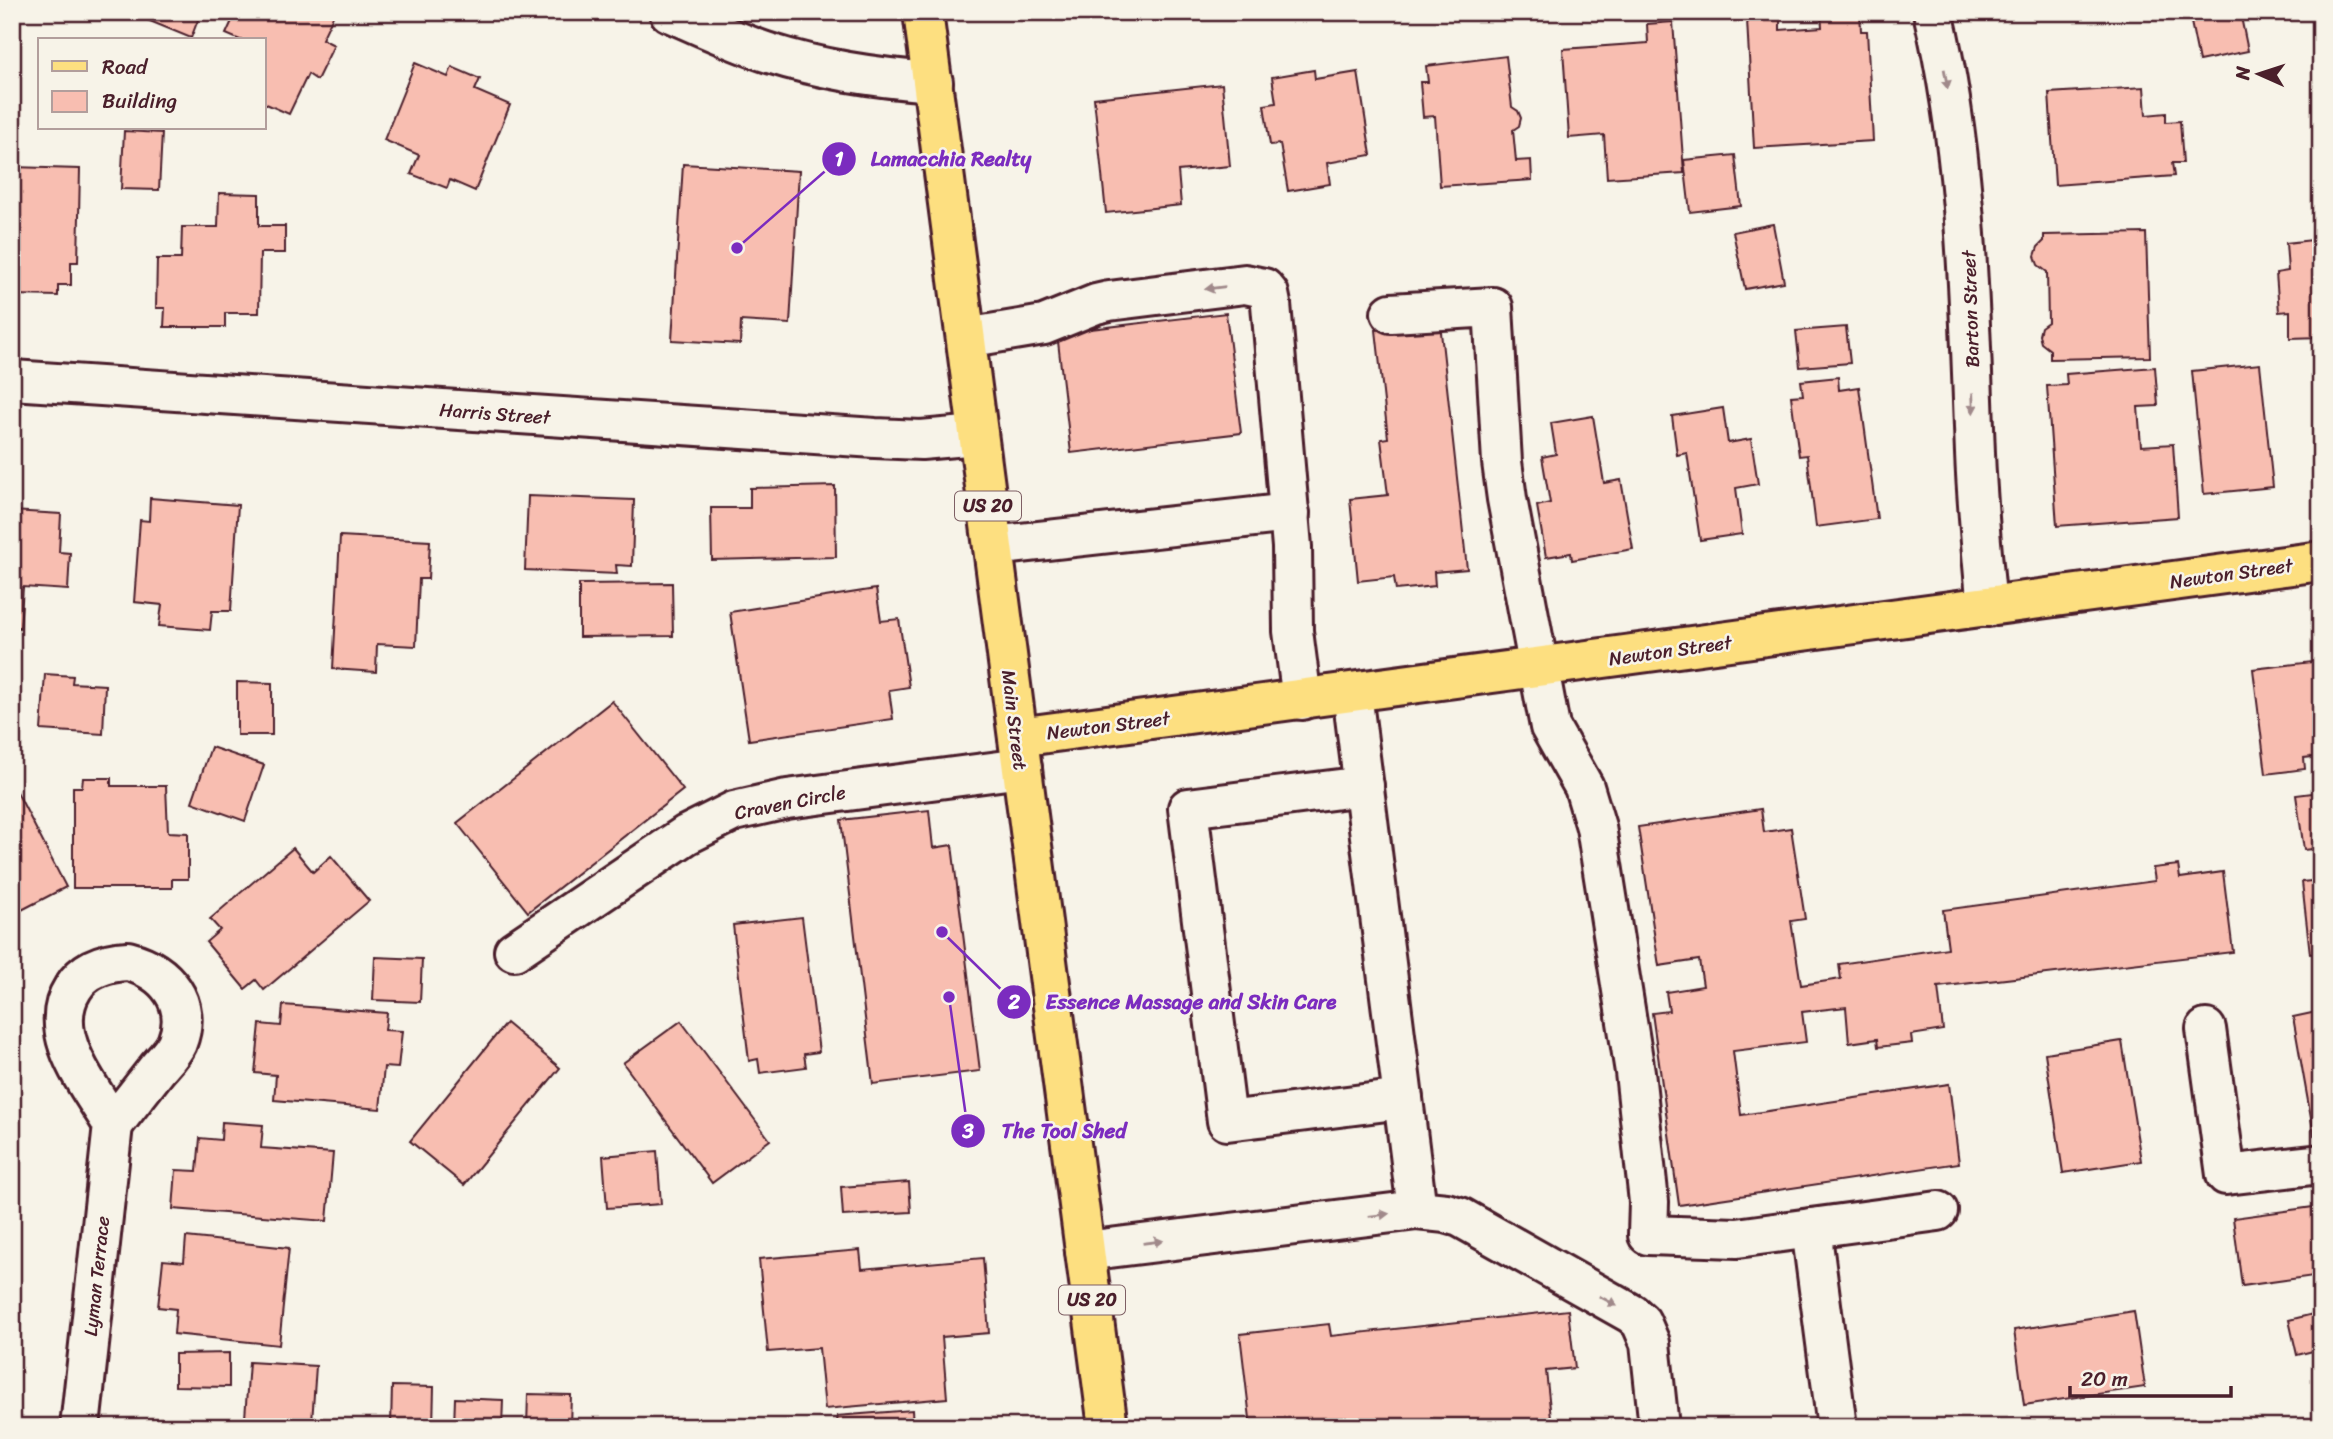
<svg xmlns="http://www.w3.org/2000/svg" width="2333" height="1439" font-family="Sriracha,sans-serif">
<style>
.building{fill:#f8beb1;stroke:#4a1f2b;stroke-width:2}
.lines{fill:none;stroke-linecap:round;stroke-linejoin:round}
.minor-casing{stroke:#4a1f2b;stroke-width:44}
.major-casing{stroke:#4a1f2b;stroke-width:44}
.minor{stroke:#f7f3e8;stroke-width:38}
.major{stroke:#fddf80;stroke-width:38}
.oneway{fill:#a0898a}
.labels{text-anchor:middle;stroke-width:5;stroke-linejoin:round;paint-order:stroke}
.shield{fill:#f7f3e8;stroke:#7e5f64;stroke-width:2}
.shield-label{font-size:18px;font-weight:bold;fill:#4a1f2b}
.street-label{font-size:19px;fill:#4a1f2b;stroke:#f7f3e8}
.leader{fill:none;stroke:#7b2cbf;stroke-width:2.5}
.callout-dot{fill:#7b2cbf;stroke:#f7f3e8;stroke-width:2.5}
.mark-label{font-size:21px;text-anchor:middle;font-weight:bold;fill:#fff}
.callout-label{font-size:21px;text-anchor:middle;font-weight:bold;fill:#7b2cbf;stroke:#f7f3e8;stroke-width:5;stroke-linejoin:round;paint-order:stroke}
</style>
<rect width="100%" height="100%" fill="#f7f3e8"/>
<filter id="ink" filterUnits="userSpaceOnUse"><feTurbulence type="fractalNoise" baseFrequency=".0143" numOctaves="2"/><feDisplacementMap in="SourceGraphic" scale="14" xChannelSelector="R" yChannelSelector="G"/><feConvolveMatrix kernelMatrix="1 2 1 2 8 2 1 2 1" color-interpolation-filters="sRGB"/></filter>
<g filter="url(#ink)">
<!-- building -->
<g class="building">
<polygon points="128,12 201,12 191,38"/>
<polygon points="236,12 335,12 322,39 334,45 317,80 308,74 289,114 264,103 264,40 240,40 226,34"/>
<polygon points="1821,12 1860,12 1861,31 1867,31 1873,141 1754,148 1747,20 1780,18 1780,30 1822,27"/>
<polygon points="2240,12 2248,51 2199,61 2191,22"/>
<polygon points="1673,22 1684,173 1607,178 1604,135 1569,138 1563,49 1648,43 1647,24"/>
<polygon points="1506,56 1512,107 1518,111 1521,118 1519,126 1513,130 1516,161 1531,160 1532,180 1440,186 1435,116 1423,117 1420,82 1428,82 1426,66"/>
<polygon points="415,63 448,77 452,67 480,79 475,90 510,105 475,191 450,180 447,188 411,174 419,155 384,140"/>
<polygon points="1314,70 1315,79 1358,72 1371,155 1327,163 1330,184 1288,191 1280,144 1270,145 1264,105 1276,103 1272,77"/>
<polygon points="1222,84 1230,166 1178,171 1181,205 1106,213 1094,98"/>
<polygon points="2144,87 2146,115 2166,113 2166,122 2180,121 2183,163 2172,163 2174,176 2055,185 2049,93"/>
<polygon points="124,131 162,133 159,190 121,189"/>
<polygon points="1735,155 1741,206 1690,212 1684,160"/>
<polygon points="683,164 799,171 790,324 741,321 740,344 672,340"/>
<polygon points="12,167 80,169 78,262 71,262 71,285 58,285 58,296 12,295"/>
<polygon points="219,193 259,194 259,226 285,226 285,253 260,253 259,313 225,313 225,327 164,327 165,308 156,308 157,259 181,259 182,227 218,227"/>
<polygon points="1773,224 1784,282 1745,289 1733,232"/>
<polygon points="2146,233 2150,357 2050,359 2050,350 2041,343 2039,335 2041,327 2048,322 2047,272 2038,265 2035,256 2038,247 2044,241 2044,235"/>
<polygon points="2321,239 2321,337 2290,338 2290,311 2279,312 2276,273 2288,271 2286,243"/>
<polygon points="1226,313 1241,433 1071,453 1057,333"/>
<polygon points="1440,323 1467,569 1434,572 1435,586 1396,590 1394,577 1358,581 1350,499 1388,495 1381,439 1388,438 1376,330"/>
<polygon points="1846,327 1850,363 1800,367 1796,331"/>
<polygon points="2260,364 2273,487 2204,494 2192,371"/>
<polygon points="2155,367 2158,406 2138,407 2141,446 2173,444 2178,517 2057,526 2047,386 2067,385 2066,374"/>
<polygon points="1838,377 1839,390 1859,387 1877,519 1816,527 1807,455 1799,456 1791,396 1803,395 1801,381"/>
<polygon points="2318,389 2321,389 2321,430"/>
<polygon points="1723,408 1728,443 1751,439 1758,484 1736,488 1742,534 1700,540 1687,453 1677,455 1672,416"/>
<polygon points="1593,416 1604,483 1621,480 1633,549 1572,560 1571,553 1546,557 1537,506 1550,503 1542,457 1556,454 1551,423"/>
<polygon points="835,486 836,557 712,560 711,508 750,508 750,488"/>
<polygon points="528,496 634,500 632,566 616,565 617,574 525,570"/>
<polygon points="150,498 238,505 231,611 212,611 210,630 159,626 162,605 134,602 140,520 149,521"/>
<polygon points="12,511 61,514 59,552 70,553 68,590 23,587 20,628 12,627"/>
<polygon points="340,536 430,541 428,579 419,579 416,646 377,644 376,672 333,669"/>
<polygon points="672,583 673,636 579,637 579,584"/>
<polygon points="876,589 881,621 899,619 909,687 889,690 893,719 749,740 730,612"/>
<polygon points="2321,661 2321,756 2304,758 2305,769 2266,774 2253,669"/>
<polygon points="45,674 73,676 72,683 105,685 103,734 41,730"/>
<polygon points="237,682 272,683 272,735 237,735"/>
<polygon points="612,701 683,790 528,912 457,823"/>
<polygon points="211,747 264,765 245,821 192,802"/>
<polygon points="83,778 111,778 111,786 166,786 168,832 188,833 188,879 172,879 172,888 73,888 73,787 82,787"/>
<polygon points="17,792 66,887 12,915 12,794"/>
<polygon points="2321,792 2321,848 2304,850 2296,795"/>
<polygon points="1761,809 1764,832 1791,828 1805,919 1791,921 1801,985 1841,979 1839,964 1948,948 1943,910 2155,881 2153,868 2178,865 2180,878 2223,872 2233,952 1938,987 1943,1030 1911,1035 1912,1043 1878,1047 1877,1039 1849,1043 1846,1007 1802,1012 1806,1042 1733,1051 1741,1115 1949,1084 1959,1163 1679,1205 1652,1013 1669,1011 1666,992 1703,986 1699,960 1659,966 1638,827"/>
<polygon points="929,810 933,848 952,845 980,1071 873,1084 841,820"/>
<polygon points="293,848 313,872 331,856 369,901 264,990 256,980 245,989 206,942 220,930 210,919"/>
<polygon points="2321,880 2321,953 2310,954 2302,882"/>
<polygon points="802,917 819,1052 804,1054 806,1067 760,1073 758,1059 749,1061 733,925"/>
<polygon points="375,957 422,959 420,1002 373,1000"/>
<polygon points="283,1005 387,1013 385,1030 402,1031 398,1068 384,1067 380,1109 274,1100 276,1075 255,1073 260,1024 281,1026"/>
<polygon points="2321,1011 2321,1134 2314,1135 2293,1017"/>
<polygon points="12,1021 19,1022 16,1095 12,1095"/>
<polygon points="681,1021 770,1140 712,1183 623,1063"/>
<polygon points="506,1023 560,1068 464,1185 410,1141"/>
<polygon points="2122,1041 2141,1161 2063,1173 2045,1053"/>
<polygon points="222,1122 263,1125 261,1148 333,1153 327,1221 173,1209 176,1170 197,1171 200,1138 221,1140"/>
<polygon points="657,1151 661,1204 607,1208 603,1156"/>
<polygon points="909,1182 911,1212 843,1216 841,1187"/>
<polygon points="2321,1206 2321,1275 2242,1286 2233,1218"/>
<polygon points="186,1237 289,1248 279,1345 174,1334 176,1309 158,1307 163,1260 184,1262"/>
<polygon points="860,1250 862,1269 983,1258 989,1333 942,1337 947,1398 825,1409 819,1348 768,1352 759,1259"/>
<polygon points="1568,1310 1575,1368 1546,1371 1552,1427 1251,1427 1240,1334 1329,1324 1331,1336"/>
<polygon points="2134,1311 2145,1387 2024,1405 2014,1330"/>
<polygon points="2321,1312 2321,1349 2297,1355 2289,1320"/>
<polygon points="229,1353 229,1387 175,1386 175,1354"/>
<polygon points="249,1362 316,1366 312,1422 245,1418"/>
<polygon points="392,1386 434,1387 433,1427 391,1427"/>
<polygon points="528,1394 571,1395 570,1427 527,1427"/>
<polygon points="455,1398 503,1400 502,1427 454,1427"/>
<polygon points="912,1410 913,1427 838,1427 837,1416"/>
</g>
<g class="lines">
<!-- minor casing -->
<g class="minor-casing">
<g id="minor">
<path d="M669,12C702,26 735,42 769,53C823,70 877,78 933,82"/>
<path d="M1933,12C1968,160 1969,303 1975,453C1977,504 1982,556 1987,607"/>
<polyline points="1391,313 1493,307 1502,462 1507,499 1550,727 1584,787 1596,827 1635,1072 1649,1202 1648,1235 1737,1238 1938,1211"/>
<polyline points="966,338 1044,325 1096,304 1109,301 1245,284 1264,288 1269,294 1271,304 1292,547 1293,631 1302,700"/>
<polyline points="12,380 875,438 921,440 978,435"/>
<polyline points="993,546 1290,513"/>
<polyline points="1352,693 1417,1210"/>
<polyline points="1364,786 1188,808 1227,1121 1403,1099"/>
<polyline points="514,951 686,835 734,811 787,799 1022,768"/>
<path d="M128,961C166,971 193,1003 177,1043C173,1052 164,1061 157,1069C142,1088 128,1106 113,1125C90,1086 44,1033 73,988C85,968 106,962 128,961Z"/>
<polyline points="2206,1029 2226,1175 2321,1164"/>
<polyline points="1811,1228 1837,1427"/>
<polyline points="1085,1251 1417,1210 1446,1213 1460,1217 1632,1314 1641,1322 1650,1343 1659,1427"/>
<polyline points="80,1427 113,1125"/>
</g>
</g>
<!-- major casing -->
<g class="major-casing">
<g id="major">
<polyline points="923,12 1108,1427"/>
<polyline points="1018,737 2321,561"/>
</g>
</g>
<!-- minor -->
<use href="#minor" class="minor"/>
<!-- major -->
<use href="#major" class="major"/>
</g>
<!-- one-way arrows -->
<defs><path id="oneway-solid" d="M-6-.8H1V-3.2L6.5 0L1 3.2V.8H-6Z" transform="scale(1.75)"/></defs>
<g class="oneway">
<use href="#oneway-solid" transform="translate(1946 79) rotate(80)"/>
<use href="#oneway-solid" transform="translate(1215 288) rotate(173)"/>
<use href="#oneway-solid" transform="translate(1973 403) rotate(88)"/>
<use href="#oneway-solid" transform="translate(1379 1215) rotate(-7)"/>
<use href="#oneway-solid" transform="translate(1153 1242) rotate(-7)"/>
<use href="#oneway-solid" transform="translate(1608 1301) rotate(29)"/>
</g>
</g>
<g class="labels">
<!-- shield labels -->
<g class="shield">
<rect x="955" y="491.5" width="66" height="29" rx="5"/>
<rect x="1059" y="1285.5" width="66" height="29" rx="5"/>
</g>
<g class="shield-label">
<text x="988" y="512">US 20</text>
<text x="1092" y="1306">US 20</text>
</g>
<!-- street labels -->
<g class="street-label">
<text transform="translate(1970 309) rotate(-92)" y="7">Barton Street</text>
<text transform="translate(495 413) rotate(4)" y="7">Harris Street</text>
<text transform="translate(2231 573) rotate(-8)" y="7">Newton Street</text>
<text transform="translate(1670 650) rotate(-8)" y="7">Newton Street</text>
<text transform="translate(1015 720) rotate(83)" y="7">Main Street</text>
<text transform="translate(1108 725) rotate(-7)" y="7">Newton Street</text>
<text transform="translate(790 802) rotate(-11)" y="7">Craven Circle</text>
<text transform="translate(96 1276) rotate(-84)" y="7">Lyman Terrace</text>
</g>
</g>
<!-- callouts -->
<path class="leader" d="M737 248L839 159M942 932L1014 1002M949 997L968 1131"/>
<g class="callout-dot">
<circle cx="737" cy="248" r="7"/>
<circle cx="942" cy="932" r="7"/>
<circle cx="949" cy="997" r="7"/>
<circle cx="839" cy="159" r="18"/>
<circle cx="1014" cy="1002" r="18"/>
<circle cx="968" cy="1131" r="18"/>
</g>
<g class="mark-label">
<text x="839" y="166">1</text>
<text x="1014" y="1009">2</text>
<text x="968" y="1138">3</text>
</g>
<g class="callout-label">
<text x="951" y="166">Lamacchia Realty</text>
<text x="1191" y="1009">Essence Massage and Skin Care</text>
<text x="1064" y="1138">The Tool Shed</text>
</g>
<!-- margin -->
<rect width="2333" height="1439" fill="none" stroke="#f7f3e8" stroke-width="42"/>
<rect x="21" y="21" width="2291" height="1397" fill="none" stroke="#4a1f2b" stroke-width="2.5" filter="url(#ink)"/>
<!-- legend -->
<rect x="38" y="38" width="228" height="91" fill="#f7f3e8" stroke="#b29e9c" stroke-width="2"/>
<rect x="52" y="61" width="35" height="10" fill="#fddf80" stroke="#b29e9c" stroke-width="2"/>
<text x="102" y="74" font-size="21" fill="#4a1f2b">Road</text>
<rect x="52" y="91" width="35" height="21" fill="#f8beb1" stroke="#b29e9c" stroke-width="2"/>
<text x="102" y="108" font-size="21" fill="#4a1f2b">Building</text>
<!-- north arrow -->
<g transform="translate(2259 74) rotate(273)" stroke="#f7f3e8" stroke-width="5" paint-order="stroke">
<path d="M0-5L12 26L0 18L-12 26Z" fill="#4a1f2b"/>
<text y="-10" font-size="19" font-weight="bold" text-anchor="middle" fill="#4a1f2b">N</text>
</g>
<!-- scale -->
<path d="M2070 1386v10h161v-10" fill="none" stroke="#4a1f2b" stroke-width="3.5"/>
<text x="2081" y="1386" font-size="21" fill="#4a1f2b" stroke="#f7f3e8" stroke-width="5" paint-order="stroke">20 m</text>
</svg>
